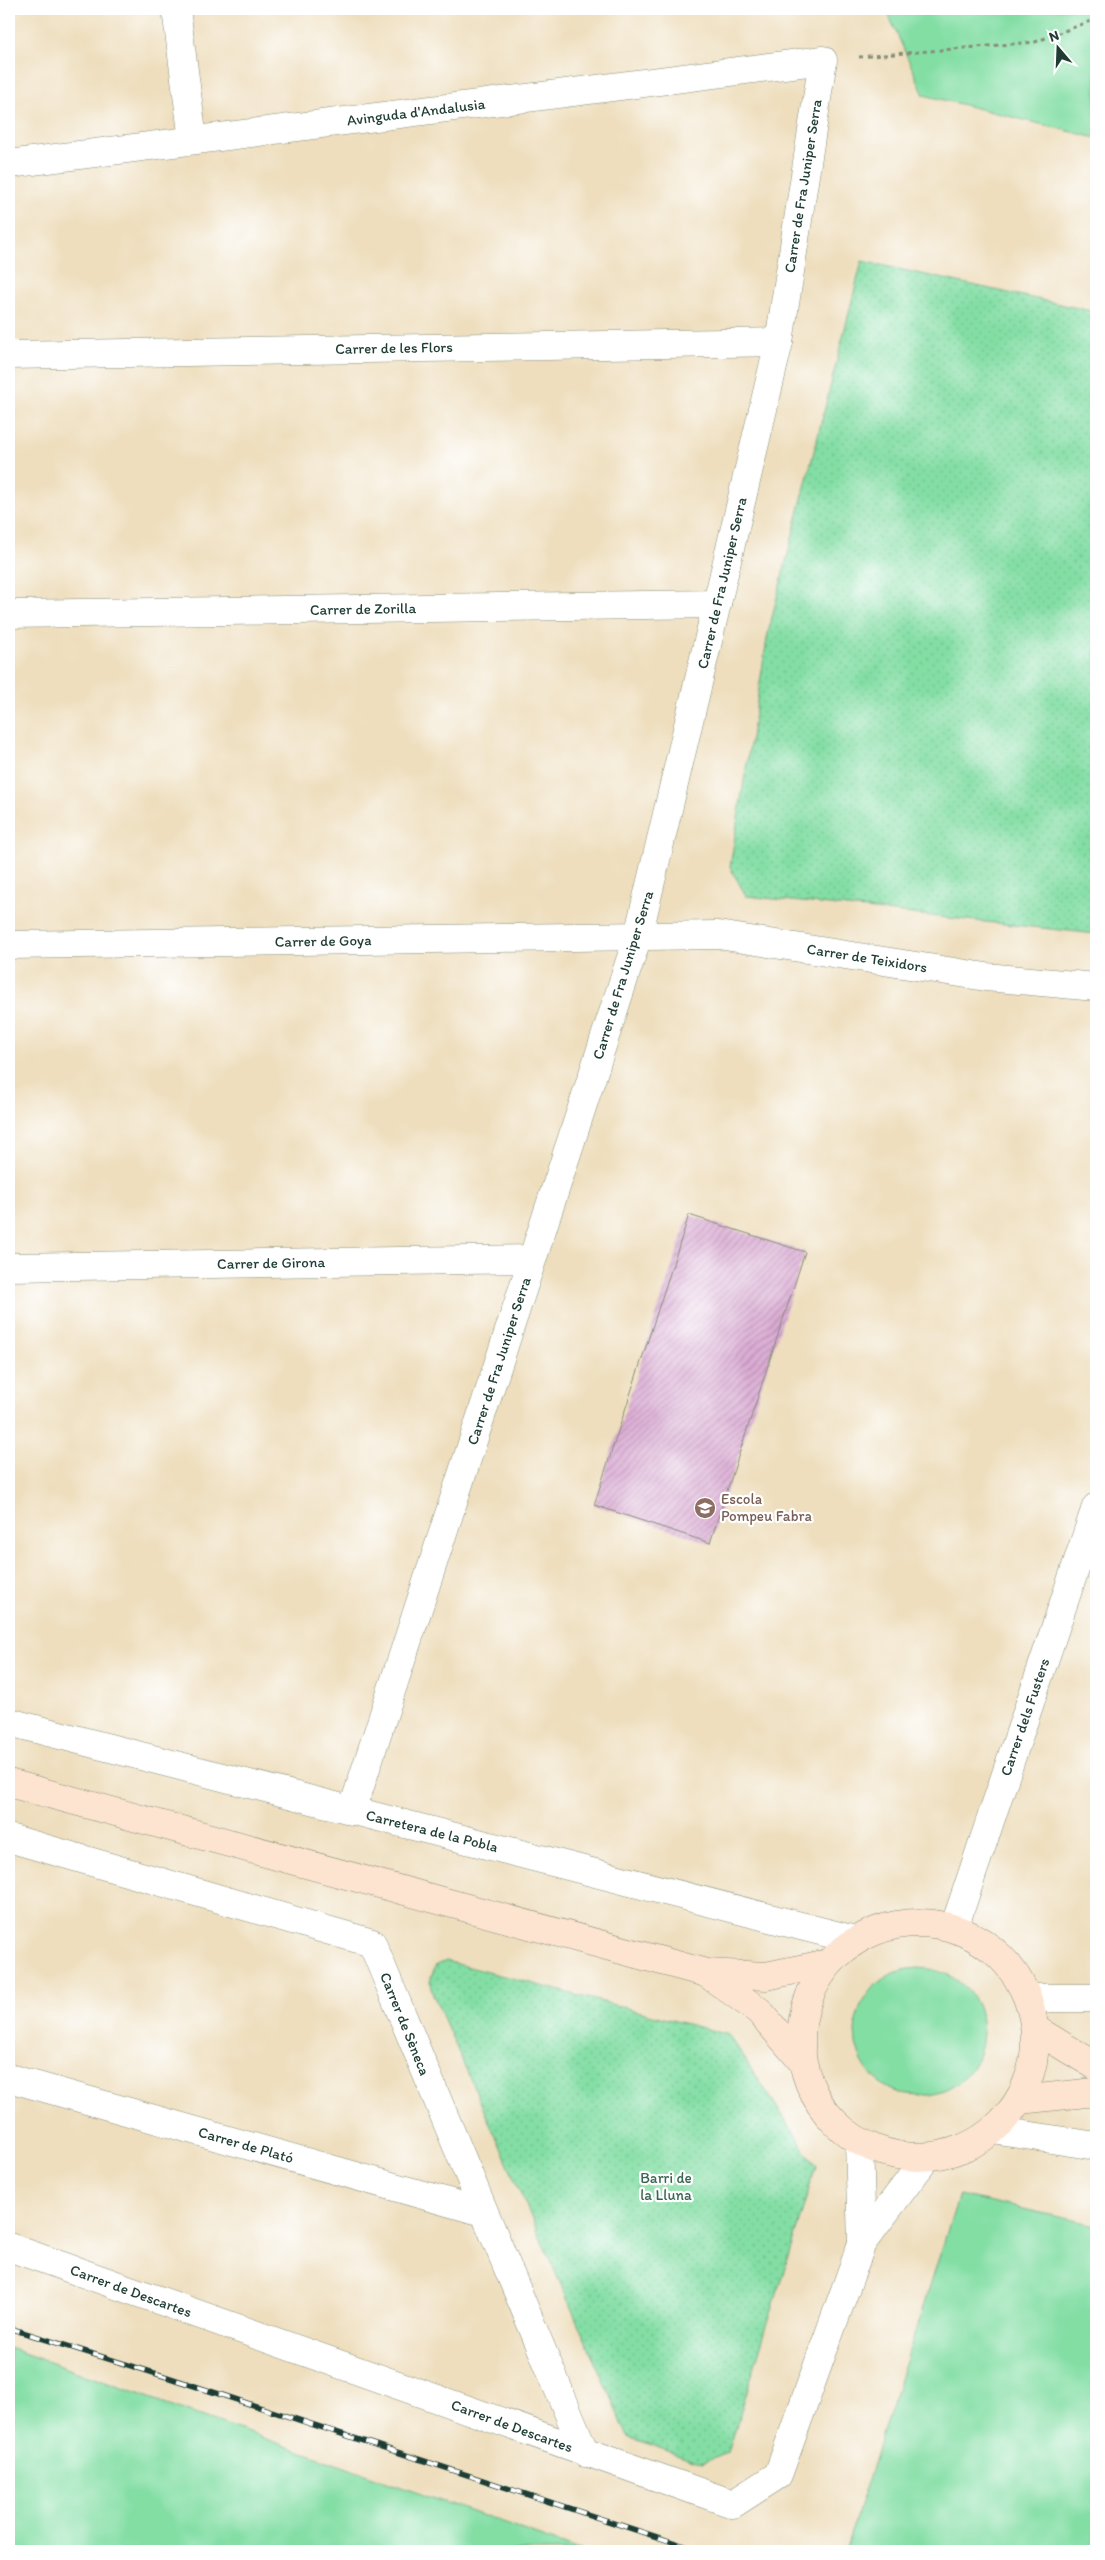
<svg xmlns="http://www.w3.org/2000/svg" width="1105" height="2560" font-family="Itim,sans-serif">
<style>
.grass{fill:#83dea4;stroke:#518e6c}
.park{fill:url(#park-dots);stroke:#518e6c}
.building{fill:url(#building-hatch)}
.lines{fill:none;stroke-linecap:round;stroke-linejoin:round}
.street-casing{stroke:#868e78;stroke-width:29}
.secondary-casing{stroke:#868e78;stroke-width:29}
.path{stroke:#868e78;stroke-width:3;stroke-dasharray:4 4;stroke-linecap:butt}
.street{stroke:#fff;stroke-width:28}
.secondary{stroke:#fde4d1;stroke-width:28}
.rail-casing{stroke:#1f3d34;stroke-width:5.5}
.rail{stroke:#fff;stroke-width:4;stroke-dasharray:11;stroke-linecap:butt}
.labels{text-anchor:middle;stroke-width:4.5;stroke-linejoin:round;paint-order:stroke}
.street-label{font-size:15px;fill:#1f3d34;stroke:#fff}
.education-label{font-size:15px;fill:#785e54;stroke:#fff;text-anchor:start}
.park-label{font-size:15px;fill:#386550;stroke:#fff}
</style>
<defs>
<pattern id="park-dots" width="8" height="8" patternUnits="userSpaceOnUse" patternTransform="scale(1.25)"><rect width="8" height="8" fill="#83dea4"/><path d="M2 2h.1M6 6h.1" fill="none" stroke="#71bf8e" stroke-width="1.8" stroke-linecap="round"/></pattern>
<pattern id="building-hatch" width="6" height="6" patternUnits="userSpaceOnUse" patternTransform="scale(1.25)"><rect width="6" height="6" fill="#dbaad4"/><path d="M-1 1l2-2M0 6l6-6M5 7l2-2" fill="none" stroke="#b18cad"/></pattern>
</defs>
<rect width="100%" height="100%" fill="#fff"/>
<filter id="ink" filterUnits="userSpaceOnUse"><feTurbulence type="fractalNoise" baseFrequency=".02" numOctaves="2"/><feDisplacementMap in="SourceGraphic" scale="10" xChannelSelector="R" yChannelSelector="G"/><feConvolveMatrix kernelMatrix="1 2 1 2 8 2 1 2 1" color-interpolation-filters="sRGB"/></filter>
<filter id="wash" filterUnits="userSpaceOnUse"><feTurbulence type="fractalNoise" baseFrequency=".0096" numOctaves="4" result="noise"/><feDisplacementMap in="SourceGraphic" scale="20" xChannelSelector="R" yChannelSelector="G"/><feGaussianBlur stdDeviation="1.12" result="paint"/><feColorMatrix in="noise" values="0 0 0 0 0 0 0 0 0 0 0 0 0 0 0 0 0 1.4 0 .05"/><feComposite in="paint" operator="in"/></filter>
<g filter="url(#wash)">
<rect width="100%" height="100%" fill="#eedebd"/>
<!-- grass -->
<g class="grass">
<polygon points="886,9 1096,9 1096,138 924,95"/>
<circle cx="919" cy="2032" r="64"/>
<polygon points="959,2195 1096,2225 1096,2551 845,2551"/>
<polygon points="9,2348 582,2551 9,2551"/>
</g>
<!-- park -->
<g class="park">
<polygon points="862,261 1096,312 1096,934 746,896 730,867 768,633"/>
<polygon points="446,1961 729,2035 816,2166 728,2453 702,2463 628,2437 432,1992 431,1977 435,1966"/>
</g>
<g id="blocks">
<!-- building -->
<polygon class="building" points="689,1215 805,1252 710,1543 594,1505"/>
</g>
</g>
<g filter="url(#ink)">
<use href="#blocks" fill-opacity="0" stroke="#868e78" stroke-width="1"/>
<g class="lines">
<!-- street casing -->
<g class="street-casing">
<g id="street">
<polyline points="176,9 193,140"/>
<polyline points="9,164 823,60 779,342 638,936 352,1811"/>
<polyline points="9,355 779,342"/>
<polyline points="9,614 717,604"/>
<polyline points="9,945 718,935 986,977 1096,987"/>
<polyline points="9,1267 532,1259"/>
<polyline points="9,1722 855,1940"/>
<polyline points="9,1838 372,1943 585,2453"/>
<polyline points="954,1928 1096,1507"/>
<polyline points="1028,1998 1096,1998"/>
<polyline points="9,2078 483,2212"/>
<polyline points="993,2130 1096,2146"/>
<polyline points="859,2142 862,2243"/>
<polyline points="9,2247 733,2504 778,2475 862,2243 927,2157"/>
</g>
</g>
<!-- secondary casing -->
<g class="secondary-casing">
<g id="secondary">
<polyline points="9,1783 706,1973 766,1976 829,1963"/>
<circle cx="918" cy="2040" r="117"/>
<polyline points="706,1973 759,2011 802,2061"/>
<polyline points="1035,2029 1096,2066"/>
<polyline points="1019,2100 1096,2092"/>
</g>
</g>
<!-- path -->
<polyline class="path" points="859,57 1035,42 1096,19"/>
<!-- street -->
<use href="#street" class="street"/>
<!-- secondary -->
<use href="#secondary" class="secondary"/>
<!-- rail casing -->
<g class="rail-casing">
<polyline id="rail" points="9,2328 167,2377 700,2551"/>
</g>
<!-- rail -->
<use href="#rail" class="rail"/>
</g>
</g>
<!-- icons -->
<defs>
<g id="school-disc" transform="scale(1.125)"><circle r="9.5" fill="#8d6e63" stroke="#fff"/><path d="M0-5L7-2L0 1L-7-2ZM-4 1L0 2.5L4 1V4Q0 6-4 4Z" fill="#fff"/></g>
</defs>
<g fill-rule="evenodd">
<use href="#school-disc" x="705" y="1508"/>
</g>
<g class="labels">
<!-- street labels -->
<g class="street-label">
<text transform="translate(416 112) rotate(-7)" y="5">Avinguda d'Andalusia</text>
<text transform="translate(803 186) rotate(-81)" y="5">Carrer de Fra Juniper Serra</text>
<text transform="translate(394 348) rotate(-1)" y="5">Carrer de les Flors</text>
<text transform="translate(722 583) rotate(-77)" y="5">Carrer de Fra Juniper Serra</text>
<text transform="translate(363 609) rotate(-1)" y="5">Carrer de Zorilla</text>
<text transform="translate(323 941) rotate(-1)" y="5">Carrer de Goya</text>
<text transform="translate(867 958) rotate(9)" y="5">Carrer de Teixidors</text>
<text transform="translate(623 975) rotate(-73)" y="5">Carrer de Fra Juniper Serra</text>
<text transform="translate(271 1263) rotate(-1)" y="5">Carrer de Girona</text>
<text transform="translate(499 1361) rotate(-72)" y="5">Carrer de Fra Juniper Serra</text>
<text transform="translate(1025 1717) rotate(-71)" y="5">Carrer dels Fusters</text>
<text transform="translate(432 1831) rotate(14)" y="5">Carretera de la Pobla</text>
<text transform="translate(405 2024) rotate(68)" y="5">Carrer de Sèneca</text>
<text transform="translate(246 2145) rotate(16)" y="5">Carrer de Plató</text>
<text transform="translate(131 2291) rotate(20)" y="5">Carrer de Descartes</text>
<text transform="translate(512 2426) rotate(20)" y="5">Carrer de Descartes</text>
</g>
<!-- education labels -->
<g class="education-label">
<text x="721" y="1504">Escola<tspan x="721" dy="17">Pompeu Fabra</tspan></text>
</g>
<!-- park labels -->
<g class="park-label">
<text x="666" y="2183">Barri de<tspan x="666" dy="17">la Lluna</tspan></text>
</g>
</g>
<!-- margin -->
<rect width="1105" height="2560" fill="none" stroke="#fff" stroke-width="30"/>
<!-- north arrow -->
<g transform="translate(1058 48) rotate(341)" stroke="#ffffff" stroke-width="4" paint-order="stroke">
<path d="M0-4L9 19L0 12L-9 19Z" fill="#1f3d34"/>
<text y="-8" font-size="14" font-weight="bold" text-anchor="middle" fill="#1f3d34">N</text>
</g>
</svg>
